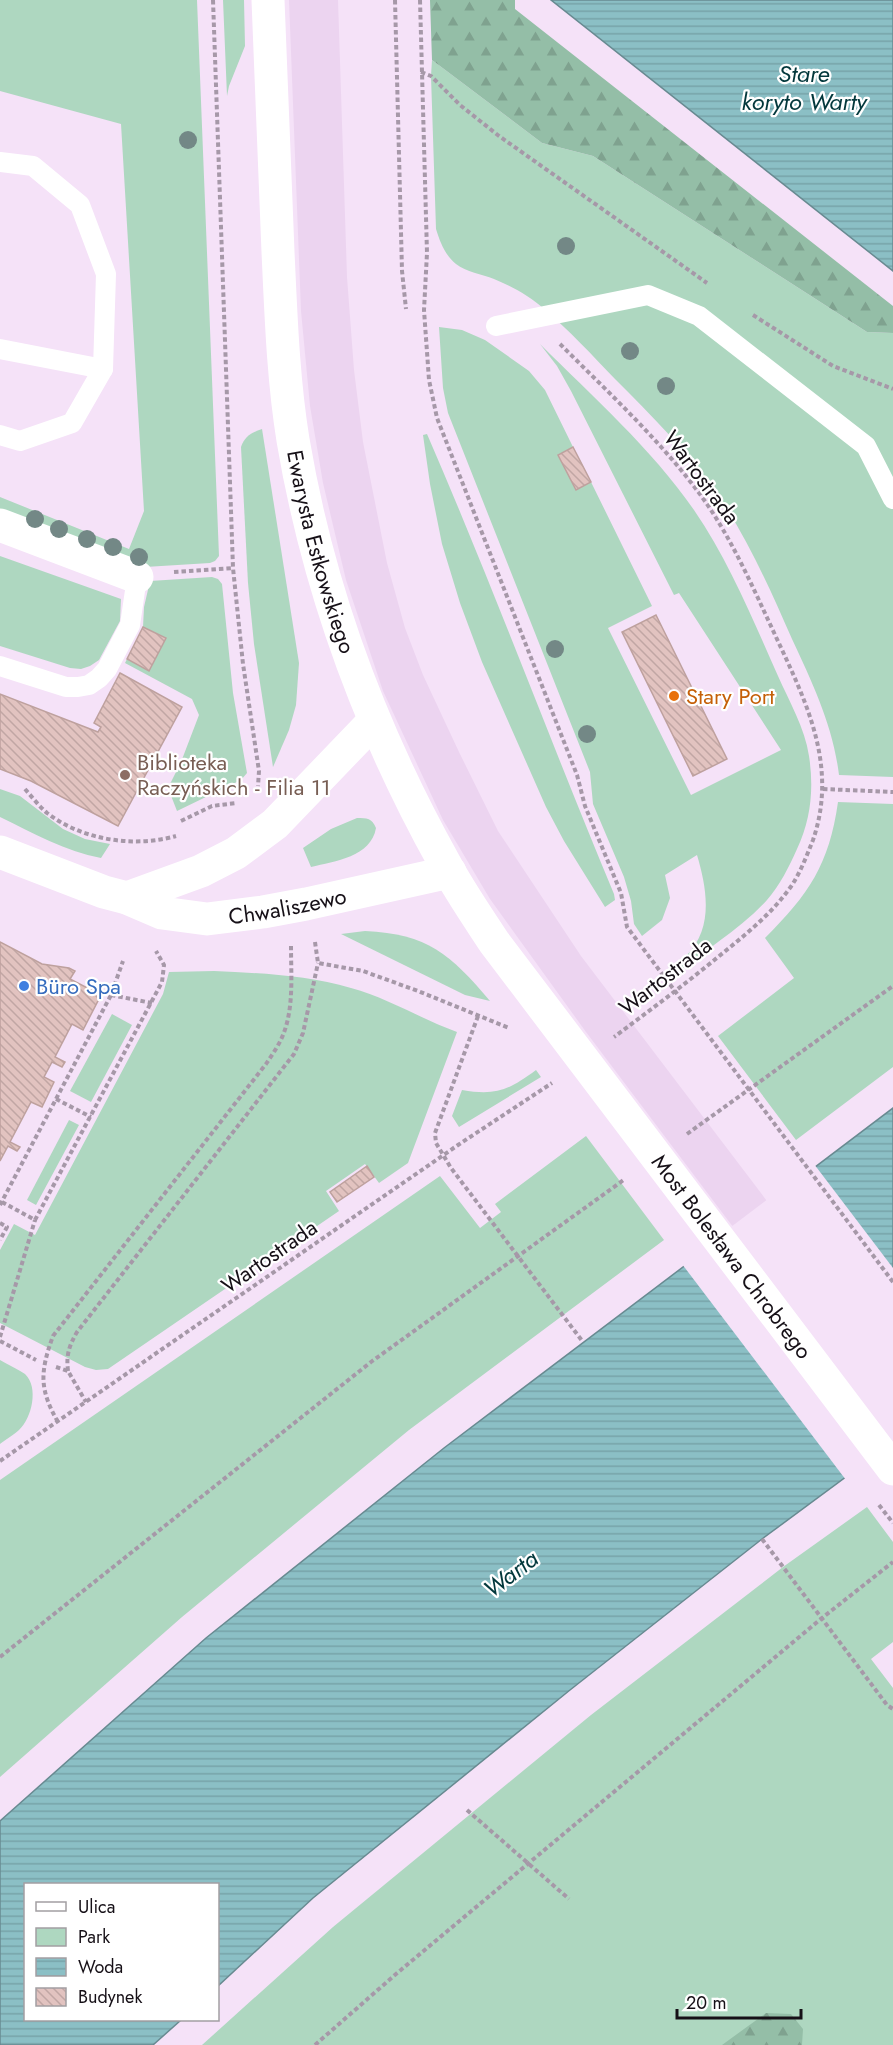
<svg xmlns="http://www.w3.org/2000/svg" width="893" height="2045" font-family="Jost,sans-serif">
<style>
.built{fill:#ecd4f0}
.green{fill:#aed7c0}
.forest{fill:url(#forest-firs)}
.water{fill:url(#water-rules);stroke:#688a91;stroke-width:1.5}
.pier{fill:#f5e2f8}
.building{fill:url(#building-back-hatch);stroke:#bea19e;stroke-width:1.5}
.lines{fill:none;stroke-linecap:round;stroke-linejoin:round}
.path{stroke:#a698a8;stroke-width:4;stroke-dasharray:4.5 3;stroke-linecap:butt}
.service{stroke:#fff;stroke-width:20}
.minor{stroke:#fff;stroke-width:33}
.tertiary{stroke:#fff;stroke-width:33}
.tree{fill:#738886}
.food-dot{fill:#e8710a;stroke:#fff;stroke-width:2}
.education-dot{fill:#8d6e63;stroke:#fff;stroke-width:2}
.shop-dot{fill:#3f7fe0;stroke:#fff;stroke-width:2}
.labels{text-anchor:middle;stroke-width:4.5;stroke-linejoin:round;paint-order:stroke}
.street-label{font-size:22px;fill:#161017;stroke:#fff}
.food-label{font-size:22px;fill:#c56008;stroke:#fff;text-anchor:start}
.education-label{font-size:22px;fill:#785e54;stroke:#fff;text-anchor:start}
.shop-label{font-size:22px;fill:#366cbe;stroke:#fff;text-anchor:start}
.water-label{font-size:24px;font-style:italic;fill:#03383c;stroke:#fff}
</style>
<defs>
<pattern id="forest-firs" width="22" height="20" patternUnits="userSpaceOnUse" patternTransform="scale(1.5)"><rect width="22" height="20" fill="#94bea7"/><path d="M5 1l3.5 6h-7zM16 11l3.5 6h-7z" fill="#7fa28f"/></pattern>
<pattern id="water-rules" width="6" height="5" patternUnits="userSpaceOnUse" patternTransform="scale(1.5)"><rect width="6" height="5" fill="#8bbfc5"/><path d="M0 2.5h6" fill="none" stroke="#77a3a8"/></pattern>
<pattern id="building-back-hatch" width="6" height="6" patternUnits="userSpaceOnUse" patternTransform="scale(1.5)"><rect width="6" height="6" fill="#e2c3c0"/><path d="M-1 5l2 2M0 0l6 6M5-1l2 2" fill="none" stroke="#c1a6a4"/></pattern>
</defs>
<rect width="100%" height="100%" fill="#f5e2f8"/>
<!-- built -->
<polygon class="built" points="289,0 338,0 347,277 354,370 363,442 387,563 405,628 423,675 459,752 498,831 581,956 893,1367 893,1439 586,1032 490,899 443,820 383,691 346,580 323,483 310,406 301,311"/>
<!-- green -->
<g class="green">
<polygon points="0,0 197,0 219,556 215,561 210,563 145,567 0,511 0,497 129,549 144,511 121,124 0,91"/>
<polygon points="223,0 244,0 245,46 229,86 227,96"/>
<path d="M432,60L542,143L593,156L867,332L893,333V777L839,775C833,726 813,684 792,639C770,589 748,539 717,494C688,452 651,415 615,379C592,355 569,330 544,309C530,296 511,286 494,279C482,274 466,272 456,264C445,255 440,242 436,229L431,76Z"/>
<path d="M439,327L462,330L485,340L529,371L545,390L573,447L558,455L576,489L591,482L652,606L608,628L691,795L781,750L679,593L674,595L571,391L557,366L540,344C593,397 651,448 694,510C729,561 753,620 778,676C789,701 805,728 809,756C814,788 811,820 797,849C789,867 780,885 767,900C740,930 703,950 673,978L667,970C673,966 681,962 686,956C714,928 707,889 697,855L665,875L670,898L662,920L642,936L634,924L631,901L624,877L593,804L590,772L448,413L443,388Z"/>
<path d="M262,429L299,663L296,705L289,730L273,767L254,644L248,583L241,447C245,436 251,433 262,429Z"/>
<path d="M427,434C493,586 550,741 614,894L615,900L605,907L564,841L546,807L482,662L460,603L442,544L430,484L423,435Z"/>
<polygon points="0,556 121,599 120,621 99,660 90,666 81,669 70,668 0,646"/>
<polygon points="212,577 218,579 222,584 233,693 247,773 241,780 177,811 168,788 181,762 199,715 192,699 125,663 127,659 149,671 165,638 143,627 144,607 150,581"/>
<path d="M0,789L20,796L63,829L85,839L110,844L101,858C65,851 33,833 0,817Z"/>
<path d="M838,802L893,804V1067L796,1140L718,1036L794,978L765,938C809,894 829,865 838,802Z"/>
<path d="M357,818C367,818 372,818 376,828C371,857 335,861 311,867L303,848L331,829Z"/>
<path d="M365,931C428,934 450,954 490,1001L465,995L341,934Z"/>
<path d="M214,971C260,973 307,975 351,988C388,998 421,1019 457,1032L408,1163L379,1183L365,1164L326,1191L339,1211L108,1369L96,1370L85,1367L0,1323V1250L14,1224L35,1235L163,994L169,972Z"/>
<polygon points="112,1014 132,1025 91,1102 70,1091"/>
<path d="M536,1070L541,1077L459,1127L452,1116L462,1090C496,1096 509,1090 536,1070Z"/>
<polygon points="69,1120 79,1125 36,1205 27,1200"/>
<polygon points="586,1136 664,1240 409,1430 182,1617 0,1777 0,1480 440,1176 480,1228 501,1212 495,1204"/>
<path d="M0,1360C8,1365 18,1369 25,1374C39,1387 32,1418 19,1430C14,1435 6,1439 0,1444Z"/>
<polygon points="867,1507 893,1542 893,1642 871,1659 893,1688 893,2045 202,2045 333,1927 591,1715 783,1567"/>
</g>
<!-- forest -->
<g class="forest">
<polygon points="430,0 515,0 515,9 893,306 893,333 867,332 593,156 542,143 432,60"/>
<polygon points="766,2013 791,2014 803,2029 802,2045 722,2045"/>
</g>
<!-- water -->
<g class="water">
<polygon points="551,0 893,0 893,271"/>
<polygon points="893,1108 893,1442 762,1539 570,1690 313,1898 218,1986 218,1884 26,1884 26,2020 181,2020 153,2045 0,2045 0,1821 206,1638 444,1448"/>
</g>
<!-- pier -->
<polygon class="pier" points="814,1164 893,1268 893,1445 846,1480 682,1264"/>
<!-- building -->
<g class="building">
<polygon points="573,447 591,482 576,490 558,455"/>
<polygon points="656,615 727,759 693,776 622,632"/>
<polygon points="143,627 166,638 149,671 127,659"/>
<polygon points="120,673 182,707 118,826 31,781 0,769 0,694 98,732 101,727 94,723"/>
<polygon points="0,942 42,964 69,968 75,971 70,979 101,995 83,1030 72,1024 55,1057 65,1062 62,1067 52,1062 44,1077 54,1082 42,1107 31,1102 10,1142 20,1147 17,1151 8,1146 0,1161"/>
<polygon points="367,1166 374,1177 337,1202 330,1192"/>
</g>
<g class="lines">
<!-- path -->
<g class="path">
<polyline points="213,0 233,568 243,664 259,771 258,786"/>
<polyline points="395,0 402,271 406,309"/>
<polyline points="420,0 427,253 424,310 429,380 437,418 577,775 585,806 621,893 627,927 893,1282"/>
<polyline points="421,72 431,76 460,105 499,136 707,283"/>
<polyline points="753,315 833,366 893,389"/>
<path d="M560,344C609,393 661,441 702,497C730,536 750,581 770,624C802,694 840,761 813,840C807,855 801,871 792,885C772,914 745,935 718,957C684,985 649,1011 614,1037"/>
<polyline points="174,572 233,568"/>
<path d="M25,789C32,797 39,806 47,813C82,840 134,848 176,836"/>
<polyline points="823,789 893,792"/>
<polyline points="181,821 212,806 237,803"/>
<polyline points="315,942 318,963 363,971 418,991 509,1028"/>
<polyline points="111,995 152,1003"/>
<polyline points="478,1016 435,1133 436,1143 451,1168 583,1342"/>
<polyline points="56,1099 91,1117"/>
<polyline points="687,1134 893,986"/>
<polyline points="2,1202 35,1220 162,982 164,965 156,951"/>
<polyline points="0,1205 111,995 123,961"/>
<polyline points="0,1223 7,1227 0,1240"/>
<polyline points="0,1337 35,1220"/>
<polyline points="0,1341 36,1360"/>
<polyline points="56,1367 68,1371 86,1402"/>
<path d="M68,1371C66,1355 69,1346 77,1332L294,1054L303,1033L318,963"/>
<path d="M58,1422C39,1389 40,1372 53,1336L266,1064C272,1055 279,1045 283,1035C294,1008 291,975 291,946"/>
<polyline points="0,1461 458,1145 552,1083"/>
<polyline points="879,1505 893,1523"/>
<polyline points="762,1539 887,1705 893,1709"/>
<polyline points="0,1657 371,1362 625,1179"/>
<polyline points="467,1810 569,1899"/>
<polyline points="315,2045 396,1974 822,1618 893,1562"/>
</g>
<!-- service -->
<g class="service">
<polyline points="0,162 33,166 80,205 106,274 103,369 72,423 20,441 0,435"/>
<polyline points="496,326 648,295 699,316 866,446 893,499"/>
<polyline points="0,349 103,369"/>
<polyline points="0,666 66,687 78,687 89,685 99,678 107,669 130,625 137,577"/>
</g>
<!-- minor -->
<g class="minor">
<polyline points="0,525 137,577"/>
<path id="s1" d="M0,852L104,892L127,898L162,913L207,919L263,912L306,904L450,872"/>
<polyline points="127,898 201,871 236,853 275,824 374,721"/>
</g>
<!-- tertiary -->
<path class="tertiary" id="s2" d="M268,0C271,84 275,168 278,252C281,315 283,378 293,440C318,588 371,731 444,862C459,890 477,916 494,942L893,1469"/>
</g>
<!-- trees -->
<g class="tree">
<circle cx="188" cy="140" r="9"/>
<circle cx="566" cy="246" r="9"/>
<circle cx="630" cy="351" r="9"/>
<circle cx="666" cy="386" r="9"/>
<circle cx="35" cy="519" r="9"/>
<circle cx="59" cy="529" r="9"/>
<circle cx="87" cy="539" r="9"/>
<circle cx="113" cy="547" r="9"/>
<circle cx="139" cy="557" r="9"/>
<circle cx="555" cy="649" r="9"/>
<circle cx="587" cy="734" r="9"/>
</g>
<!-- markers -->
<circle class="food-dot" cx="674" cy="696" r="6"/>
<circle class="education-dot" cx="125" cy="775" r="6"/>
<circle class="shop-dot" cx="24" cy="986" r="6"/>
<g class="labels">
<!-- street labels -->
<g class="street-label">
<text transform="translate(702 477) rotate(53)" y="8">Wartostrada</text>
<text dy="8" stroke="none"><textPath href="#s2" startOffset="556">Ewarysta Estkowskiego</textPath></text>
<text dy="8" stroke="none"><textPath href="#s1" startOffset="300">Chwaliszewo</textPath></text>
<text transform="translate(665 976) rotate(-38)" y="8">Wartostrada</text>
<text transform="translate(269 1256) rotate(-35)" y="8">Wartostrada</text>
<text dy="8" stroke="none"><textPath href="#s2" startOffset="1380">Most Bolesława Chrobrego</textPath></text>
</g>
<!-- food labels -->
<g class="food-label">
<text x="686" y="704">Stary Port</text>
</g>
<!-- education labels -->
<g class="education-label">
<text x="137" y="770">Biblioteka<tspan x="137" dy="25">Raczyńskich - Filia 11</tspan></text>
</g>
<!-- shop labels -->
<g class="shop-label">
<text x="36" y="994">Büro Spa</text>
</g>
<!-- water labels -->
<g class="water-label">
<text x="804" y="82">Stare<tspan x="804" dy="28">koryto Warty</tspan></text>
<text transform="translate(511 1574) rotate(-37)" y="8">Warta</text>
</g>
</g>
<!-- legend -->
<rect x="24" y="1883" width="195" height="138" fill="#ffffff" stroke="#a29fa2" stroke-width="1.5"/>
<rect x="36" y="1902" width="30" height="9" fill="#ffffff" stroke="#a29fa2" stroke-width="1.5"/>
<text x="78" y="1913" font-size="18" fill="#161017">Ulica</text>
<rect x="36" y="1928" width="30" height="18" fill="#aed7c0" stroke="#a29fa2" stroke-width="1.5"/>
<text x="78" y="1943" font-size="18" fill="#161017">Park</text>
<rect x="36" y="1958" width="30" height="18" fill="url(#water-rules)" stroke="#a29fa2" stroke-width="1.5"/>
<text x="78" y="1973" font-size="18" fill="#161017">Woda</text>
<rect x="36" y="1988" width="30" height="18" fill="url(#building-back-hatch)" stroke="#a29fa2" stroke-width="1.5"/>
<text x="78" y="2003" font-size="18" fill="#161017">Budynek</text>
<!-- scale -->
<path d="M677 2009v9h124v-9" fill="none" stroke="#161017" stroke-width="3"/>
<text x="686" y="2009" font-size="18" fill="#161017" stroke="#ffffff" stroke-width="4.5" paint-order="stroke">20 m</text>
</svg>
